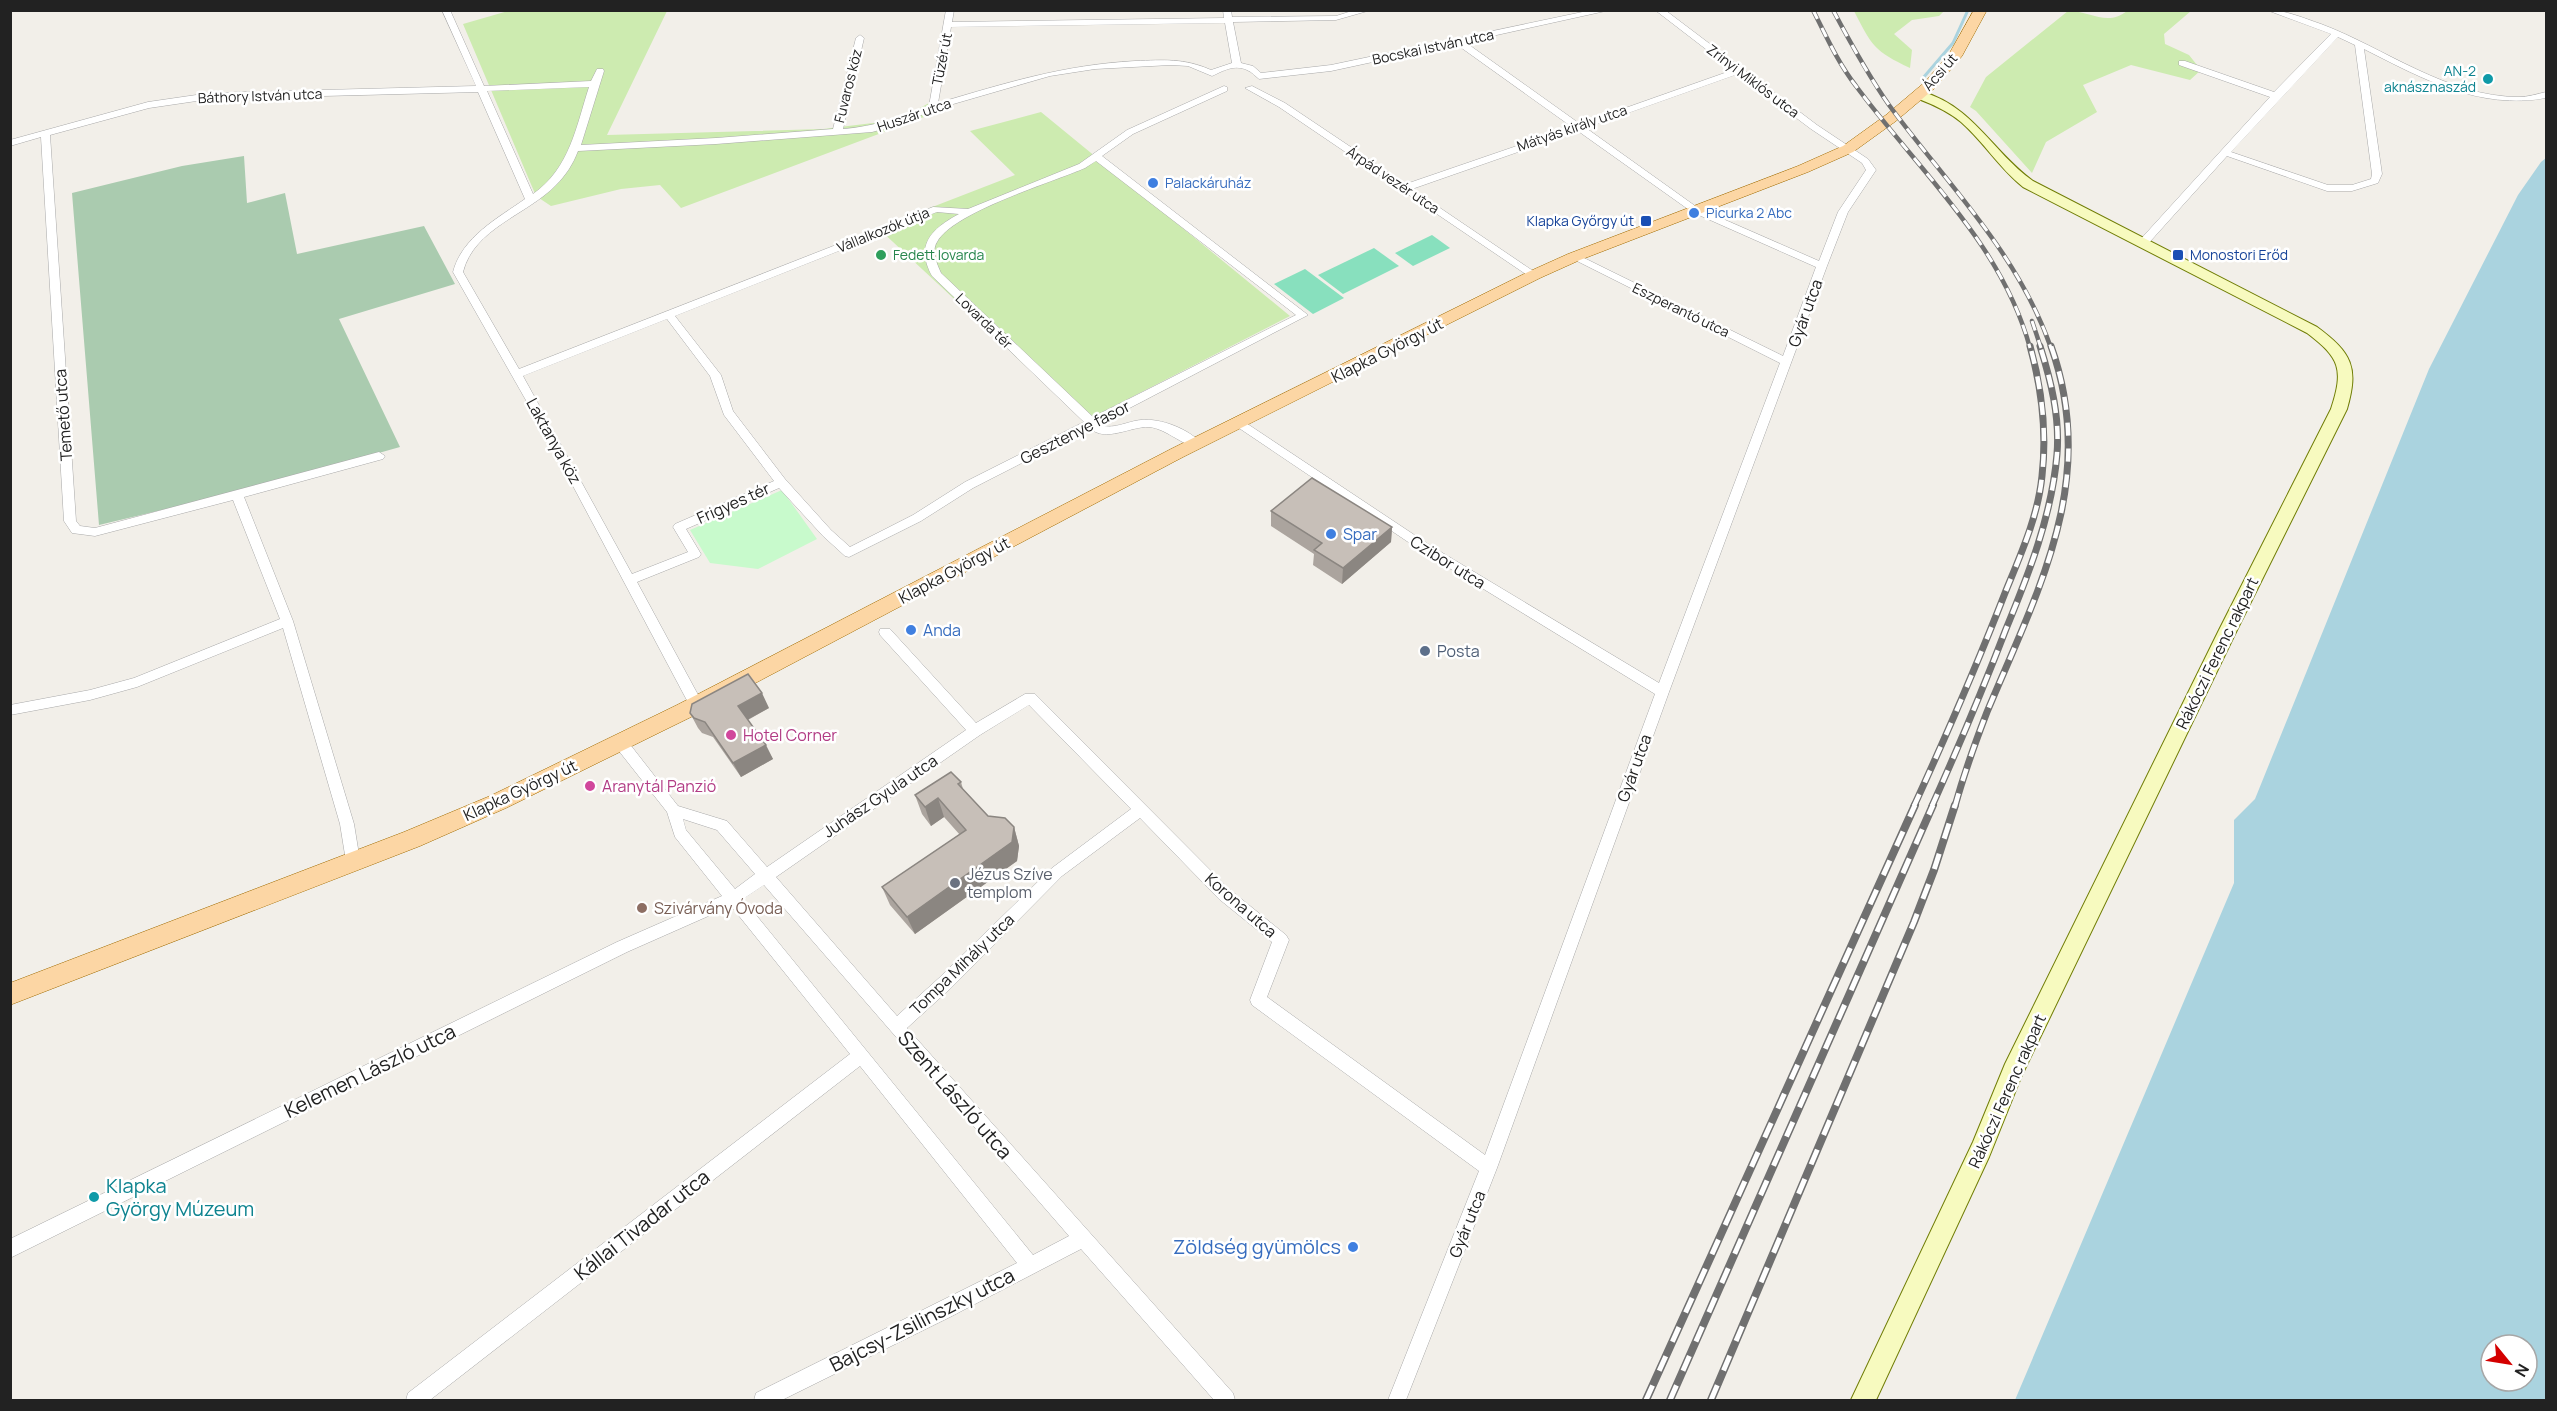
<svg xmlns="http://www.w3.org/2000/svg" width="2557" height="1411" font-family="Manrope,sans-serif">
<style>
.grass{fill:#cdebb0}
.cemetery{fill:#aacbaf}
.park{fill:#c8facc}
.pitch{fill:#88e0be}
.water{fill:#aad3df;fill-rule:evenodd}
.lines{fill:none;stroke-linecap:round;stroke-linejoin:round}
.stream{stroke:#aad3df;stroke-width:3}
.street-casing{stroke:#a9a9a9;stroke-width:1}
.secondary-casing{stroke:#707d05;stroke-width:2}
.primary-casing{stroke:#a06b00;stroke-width:1}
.street{fill:#fff;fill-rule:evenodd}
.secondary{fill:#f7fabf;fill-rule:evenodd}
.primary{fill:#fcd6a4;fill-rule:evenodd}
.rail-far2-casing{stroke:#707070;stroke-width:4.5}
.rail-far1-casing{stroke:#707070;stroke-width:7}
.rail-casing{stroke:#707070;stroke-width:8}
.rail-far2{stroke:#fff;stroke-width:3;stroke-dasharray:10;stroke-linecap:butt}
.rail-far1{stroke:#fff;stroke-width:4.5;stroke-dasharray:13;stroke-linecap:butt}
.rail{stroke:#fff;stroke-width:5;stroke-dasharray:16;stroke-linecap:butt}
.wall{fill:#aba49e}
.shaded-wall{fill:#8b8681}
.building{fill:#c7bfb8;stroke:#8b8681;stroke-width:1.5}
.culture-dot{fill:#0f9aa8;stroke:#fff;stroke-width:2}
.shop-dot{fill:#3f7fe0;stroke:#fff;stroke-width:2}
.transit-dot{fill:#1a4fb4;stroke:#fff;stroke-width:2}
.leisure-dot{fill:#2e9e5b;stroke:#fff;stroke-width:2}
.service-dot{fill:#5c6f8a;stroke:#fff;stroke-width:2}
.hotel-dot{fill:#d1479c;stroke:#fff;stroke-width:2}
.worship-dot{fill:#6b7280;stroke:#fff;stroke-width:2}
.education-dot{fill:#8d6e63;stroke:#fff;stroke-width:2}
.labels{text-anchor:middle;stroke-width:5;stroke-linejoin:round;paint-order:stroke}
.far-street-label{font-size:14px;fill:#222;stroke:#fff}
.far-culture-label{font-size:14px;fill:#0d838f;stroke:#fff;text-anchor:end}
.far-shop-label{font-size:14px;fill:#366cbe;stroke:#fff;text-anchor:start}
.far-transit-label{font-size:14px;fill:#164399;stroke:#fff;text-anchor:end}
.far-leisure-label{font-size:14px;fill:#27864d;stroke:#fff;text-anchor:start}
.street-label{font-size:16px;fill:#222;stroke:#fff}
.shop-label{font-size:16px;fill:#366cbe;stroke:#fff;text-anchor:start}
.service-label{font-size:16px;fill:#4e5e75;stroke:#fff;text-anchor:start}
.hotel-label{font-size:16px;fill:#b23c85;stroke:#fff;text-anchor:start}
.worship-label{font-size:16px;fill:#5b616d;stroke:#fff;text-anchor:start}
.education-label{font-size:16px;fill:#785e54;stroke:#fff;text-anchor:start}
.near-street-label{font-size:20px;fill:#222;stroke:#fff}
.near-culture-label{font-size:20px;fill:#0d838f;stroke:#fff;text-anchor:start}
.near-shop-label{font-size:20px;fill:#366cbe;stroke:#fff;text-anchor:end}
</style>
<rect width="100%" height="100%" fill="#f2efe9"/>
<!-- grass -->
<g class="grass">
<polygon points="508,11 667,11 607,135 823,129 898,120 929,103 940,111 681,208 660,185 621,189 551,206 536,196 463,24"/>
<path d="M1854,11H1944L1939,16L1912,20L1894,34L1912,50L1910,68C1874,51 1872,46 1854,11Z"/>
<path d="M2068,11C2091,11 2107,27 2127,11H2191L2164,34L2165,44L2189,55L2201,70L2190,80L2131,65L2083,85L2097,112L2046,142L2032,173L1976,111L1970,107L1986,77Z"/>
<polygon points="1041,112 1290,316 1085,421 878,228 1015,175 970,131"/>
</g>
<!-- cemetery -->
<polygon class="cemetery" points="244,156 247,203 285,193 297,254 424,226 455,284 339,319 400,447 250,489 99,525 72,193 182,166"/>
<!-- park -->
<polygon class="park" points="782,490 817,539 758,569 710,563 690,530"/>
<!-- pitch -->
<g class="pitch">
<polygon points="1432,235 1450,248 1413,266 1395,253"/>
<polygon points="1374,248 1399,266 1343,294 1318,275"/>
<polygon points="1305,269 1344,298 1313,314 1274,284"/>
</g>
<!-- water -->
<path class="water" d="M2546,158V1400H2015L2234,883V820L2255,799L2429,369L2518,195L2541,162ZM2491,1345H2527V1381H2491Z"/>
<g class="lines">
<!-- stream -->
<polyline class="stream" points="1923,78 1953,43 1968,10"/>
<!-- street casing -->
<g class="street-casing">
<g id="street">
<path d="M442,10H450L484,86L591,81L597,69H603L604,71L581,145L716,138L833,129L856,38L860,35L864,38L843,129C877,126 897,118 929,106L946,10H954L952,22L1224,18L1223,10H1231L1232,17L1336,16L1355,10H1371L1336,20L1233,22L1241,63L1253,66L1261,73L1331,65L1592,10H1610L1465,42L1580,124L1733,70L1655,10H1665L1817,125L1868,159L1876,170L1848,212L1827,266L1669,692L1497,1168L1406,1400H1388L1479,1171L1252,1005L1250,1000L1272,942L1219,899L1140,818L1062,876L951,988L907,1028L1233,1393L1235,1400H1214L1081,1249L950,1317L782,1400H754L756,1393L1017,1263L860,1066L430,1400H406L408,1393L850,1054L731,906L627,952L10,1258V1239L617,942L722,896L675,837L667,812L615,746L613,742L615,738H625L678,806L727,821L767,867L966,730L880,635L879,632L880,629H890L976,723L1025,694H1035L1229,889L1286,935L1289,940L1267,997L1485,1155L1655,694L1423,552L1233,424L1239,420L1243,421L1431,546L1659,683L1780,363L1569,257L1570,255H1578L1783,356L1816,267L1692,212L1578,131L1412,189L1539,275L1538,277H1530L1279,107L1245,88L1252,86L1285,103L1406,184L1572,127L1456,44L1331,71L1259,79C1255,76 1252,72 1247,70C1234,64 1223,71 1212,76L1188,66L1171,65L1095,69L1050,76L936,109L894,126L872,132L716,144L578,151C573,164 566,175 556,185C527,215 474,228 463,272L519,369L933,207L968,209L1079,164L1127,130L1224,86L1227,87V91L1133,134L1102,156L1308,315L1099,424C1111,431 1128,421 1141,420C1161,418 1189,429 1202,444L1200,447C1188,450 1166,428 1149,427C1131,426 1105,443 1090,428L973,488L921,521L849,557L845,556L823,536L779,488L686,529L701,554L699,557L637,582L703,704L701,708H691L548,439L453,272C462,237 498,218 525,199L478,92L210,99L149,108L50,135L76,521L80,526L95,528L379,452L385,456L383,459L244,497L293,621L354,824L360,861L358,865L353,867L348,865L346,861L340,824L283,628L137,687L90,700L10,715V705L90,690L134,678L280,619L233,500L95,536L72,533L64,521L41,137L10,146V140L148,102L210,93L476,86ZM1225,23L1232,63L1211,70C1184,58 1164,60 1135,61C1063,65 1006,83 938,103L951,27ZM1738,74L1811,129L1862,163L1866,170L1838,212L1819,261L1698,208L1586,128ZM589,87C576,127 570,168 533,194L487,91ZM1096,161L1296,315L1093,417L941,273C937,264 931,251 937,242C953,212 1053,182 1085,168ZM937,212L959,214C931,229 915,245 932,276L1084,422L965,482L913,515L850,547L831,530L785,479L733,411L721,375L675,316ZM667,319L710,376L724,415L774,481L675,524L673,527L688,552L632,574L523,376ZM1029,705L1131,809L1052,868L939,978L897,1016L776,877L980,735ZM683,819L717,830L755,874L735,889L686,830ZM764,885L1069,1236L1033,1255L743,899Z"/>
<path d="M2267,10C2286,10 2303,18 2321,24C2385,48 2447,97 2519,97C2528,97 2537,94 2546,92V98C2479,110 2423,79 2364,49L2382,174L2378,183L2352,191H2327L2227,156L2147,245H2139V241L2270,97L2179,65V61H2185L2274,92L2331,34ZM2338,37L2355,45L2372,174L2371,179L2352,185H2328L2231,152Z"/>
</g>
</g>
<!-- secondary casing -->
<g class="secondary-casing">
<path id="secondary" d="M1920,91C1974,106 1991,151 2033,181L2317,327C2352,353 2359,367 2347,409L2237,630L2022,1075L1989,1157L1876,1400H1851L1973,1142L2005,1064L2219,630L2331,409C2344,369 2340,358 2307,333L2023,187C1999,168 1984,142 1961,122C1948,111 1932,104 1916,98L1914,95Z"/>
</g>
<!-- primary casing -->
<g class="primary-casing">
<polygon id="primary" points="1974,10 1987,10 1962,56 1935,88 1896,121 1853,152 1808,172 1580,260 1540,278 1183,457 691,717 506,808 420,846 10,1005 10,983 404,832 490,796 677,705 1171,449 1528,272 1568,254 1798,166 1843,146 1886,115 1925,82 1949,54"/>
</g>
<!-- street -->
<use href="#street" class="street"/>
<!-- secondary -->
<use href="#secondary" class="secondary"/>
<!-- primary -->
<use href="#primary" class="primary"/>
<!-- rail-far2 casing -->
<g class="rail-far2-casing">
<g id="rail-far2">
<path d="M1813,10C1826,36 1838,63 1856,86C1918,170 2002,244 2030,348"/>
<path d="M1833,10C1850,42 1868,75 1889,105C1947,184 2018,253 2051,348"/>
<polyline points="2032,321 2041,348"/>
</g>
</g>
<!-- rail-far1 casing -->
<g class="rail-far1-casing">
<g id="rail-far1">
<path d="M1914,806C1946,736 1977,665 2005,593C2020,556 2038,517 2042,476C2047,432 2042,389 2030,346"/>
<path d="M1932,806C1958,748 1983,689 2006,629C2029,573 2052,515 2057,454C2060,417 2051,381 2040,346"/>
<path d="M1955,806C1964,774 1975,743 1987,712C2038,590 2099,481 2051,346"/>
</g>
</g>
<!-- rail casing -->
<g class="rail-casing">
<g id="rail">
<polyline points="1646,1400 1915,805"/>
<polyline points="1670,1400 1933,805"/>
<polyline points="1711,1400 1914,922 1934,870 1955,805"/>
</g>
</g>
<!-- rail-far2 -->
<use href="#rail-far2" class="rail-far2"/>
<!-- rail-far1 -->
<use href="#rail-far1" class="rail-far1"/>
<!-- rail -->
<use href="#rail" class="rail"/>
</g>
<!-- wall -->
<g class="wall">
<polygon points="1271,511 1392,527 1391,542 1342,584 1313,565 1314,554 1271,526"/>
<polygon points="769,708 748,720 773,759 741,777 713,737 702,733 698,728 690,713"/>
<polygon points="961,782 963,789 988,816 1014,827 1019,846 1017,861 915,934 890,905 882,887 960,835 944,817 931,826 922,814 915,795"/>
</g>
<!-- shaded-wall -->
<g class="shaded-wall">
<polygon points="1392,527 1391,542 1342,584 1343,568"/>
<polygon points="762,693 769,708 745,721 738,706"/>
<polygon points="766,745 773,759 741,777 733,763"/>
<polygon points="938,798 944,817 931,826 925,807"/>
<polygon points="1014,827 1019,846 1017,861 915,934 907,917"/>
</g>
<!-- building -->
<g class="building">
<polygon points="1312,478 1392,527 1343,568 1314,550 1322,543 1271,511"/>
<polygon points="748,674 762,693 738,706 766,745 733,763 705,722 694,718 690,713 692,704"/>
<polygon points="951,772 961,782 958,784 988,816 1005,818 1014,827 1012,842 907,917 882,887 966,830 938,798 925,807 915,795"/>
</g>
<!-- markers -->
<g class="culture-dot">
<circle cx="2488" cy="79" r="6"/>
<circle cx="94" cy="1197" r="6"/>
</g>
<g class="shop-dot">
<circle cx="1153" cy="183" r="6"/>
<circle cx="1694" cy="213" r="6"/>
<circle cx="1331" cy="534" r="6"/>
<circle cx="911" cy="630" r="6"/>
<circle cx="1353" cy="1247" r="6"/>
</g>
<g class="transit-dot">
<rect x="1640" y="215" width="12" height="12" rx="3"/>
<rect x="2172" y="249" width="12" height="12" rx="3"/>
</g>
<circle class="leisure-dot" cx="881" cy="255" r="6"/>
<circle class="service-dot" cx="1425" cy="651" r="6"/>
<g class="hotel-dot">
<circle cx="731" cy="735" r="6"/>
<circle cx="590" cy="786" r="6"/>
</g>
<circle class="worship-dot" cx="955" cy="883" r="6"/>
<circle class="education-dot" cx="642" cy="908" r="6"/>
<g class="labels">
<!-- far-street labels -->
<g class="far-street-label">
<text transform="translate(1433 47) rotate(-12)" y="5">Bocskai István utca</text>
<text transform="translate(942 59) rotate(-79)" y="5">Tüzér út</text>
<text transform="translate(1940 72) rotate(-49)" y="5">Ácsi út</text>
<text transform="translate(1753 81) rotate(37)" y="5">Zrínyi Miklós utca</text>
<text transform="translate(848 86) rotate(-76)" y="5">Fuvaros köz</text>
<text transform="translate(260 96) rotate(-2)" y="5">Báthory István utca</text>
<text transform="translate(914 115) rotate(-19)" y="5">Huszár utca</text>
<text transform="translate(1572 128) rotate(-19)" y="5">Mátyás király utca</text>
<text transform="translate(1393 180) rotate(34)" y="5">Árpád vezér utca</text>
<text transform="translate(883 230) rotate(-22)" y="5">Vállalkozók útja</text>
<text transform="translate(1681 310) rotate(26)" y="5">Eszperantó utca</text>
<text transform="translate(984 321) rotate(44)" y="5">Lovarda tér</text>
</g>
<!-- far-culture labels -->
<g class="far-culture-label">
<text x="2476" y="76">AN-2<tspan x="2476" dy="16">aknásznaszád</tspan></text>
</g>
<!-- far-shop labels -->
<g class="far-shop-label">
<text x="1165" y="188">Palackáruház</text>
<text x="1706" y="218">Picurka 2 Abc</text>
</g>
<!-- far-transit labels -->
<g class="far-transit-label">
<text x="1634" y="226">Klapka Győrgy út</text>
<text x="2190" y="260" text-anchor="start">Monostori Erőd</text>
</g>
<!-- far-leisure labels -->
<g class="far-leisure-label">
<text x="893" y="260">Fedett lovarda</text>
</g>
<!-- street labels -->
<g class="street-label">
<text transform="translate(1805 313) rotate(-70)" y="6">Gyár utca</text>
<text transform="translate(1387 350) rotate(-27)" y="6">Klapka György út</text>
<text transform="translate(63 415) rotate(-94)" y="6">Temető utca</text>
<text transform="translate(1075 432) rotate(-27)" y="6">Gesztenye fasor</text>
<text transform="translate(554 441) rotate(61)" y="6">Laktanya köz</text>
<text transform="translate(733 503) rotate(-24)" y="6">Frigyes tér</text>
<text transform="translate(1448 562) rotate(32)" y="6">Czibor utca</text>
<text transform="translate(954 570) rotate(-28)" y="6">Klapka György út</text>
<text transform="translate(2217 653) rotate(-64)" y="6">Rákóczi Ferenc rakpart</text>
<text transform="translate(1634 768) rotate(-70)" y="6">Gyár utca</text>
<text transform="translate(520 790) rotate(-25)" y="6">Klapka György út</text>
<text transform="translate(880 796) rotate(-34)" y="6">Juhász Gyula utca</text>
<text transform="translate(1241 905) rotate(41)" y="6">Korona utca</text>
<text transform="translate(962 964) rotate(-44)" y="6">Tompa Mihály utca</text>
<text transform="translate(2007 1091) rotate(-66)" y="6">Rákóczi Ferenc rakpart</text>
<text transform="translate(1467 1224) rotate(-68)" y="6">Gyár utca</text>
</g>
<!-- shop labels -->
<g class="shop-label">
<text x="1343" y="540">Spar</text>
<text x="923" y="636">Anda</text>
</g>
<!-- service labels -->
<g class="service-label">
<text x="1437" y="657">Posta</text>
</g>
<!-- hotel labels -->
<g class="hotel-label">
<text x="743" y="741">Hotel Corner</text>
<text x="602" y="792">Aranytál Panzió</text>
</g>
<!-- worship labels -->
<g class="worship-label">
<text x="967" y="880">Jézus Szíve<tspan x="967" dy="18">templom</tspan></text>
</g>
<!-- education labels -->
<g class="education-label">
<text x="654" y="914">Szivárvány Óvoda</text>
</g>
<!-- near-street labels -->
<g class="near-street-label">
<text transform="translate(370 1071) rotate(-26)" y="7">Kelemen László utca</text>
<text transform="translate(955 1095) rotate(49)" y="7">Szent László utca</text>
<text transform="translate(642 1225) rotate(-38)" y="7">Kállai Tivadar utca</text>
<text transform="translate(922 1320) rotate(-27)" y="7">Bajcsy-Zsilinszky utca</text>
</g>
<!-- near-culture labels -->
<g class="near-culture-label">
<text x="106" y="1193">Klapka<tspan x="106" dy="23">György Múzeum</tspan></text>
</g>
<!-- near-shop labels -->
<g class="near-shop-label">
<text x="1341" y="1254">Zöldség gyümölcs</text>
</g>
</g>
<!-- border -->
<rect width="2557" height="1411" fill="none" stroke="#222222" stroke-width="24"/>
<!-- north arrow -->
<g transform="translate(2509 1363) rotate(120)"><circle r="28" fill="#ffffff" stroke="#a7a7a7" stroke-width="1.5"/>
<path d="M0-4.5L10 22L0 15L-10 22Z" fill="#d40000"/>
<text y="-9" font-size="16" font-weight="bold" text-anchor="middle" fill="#222222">N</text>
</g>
</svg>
